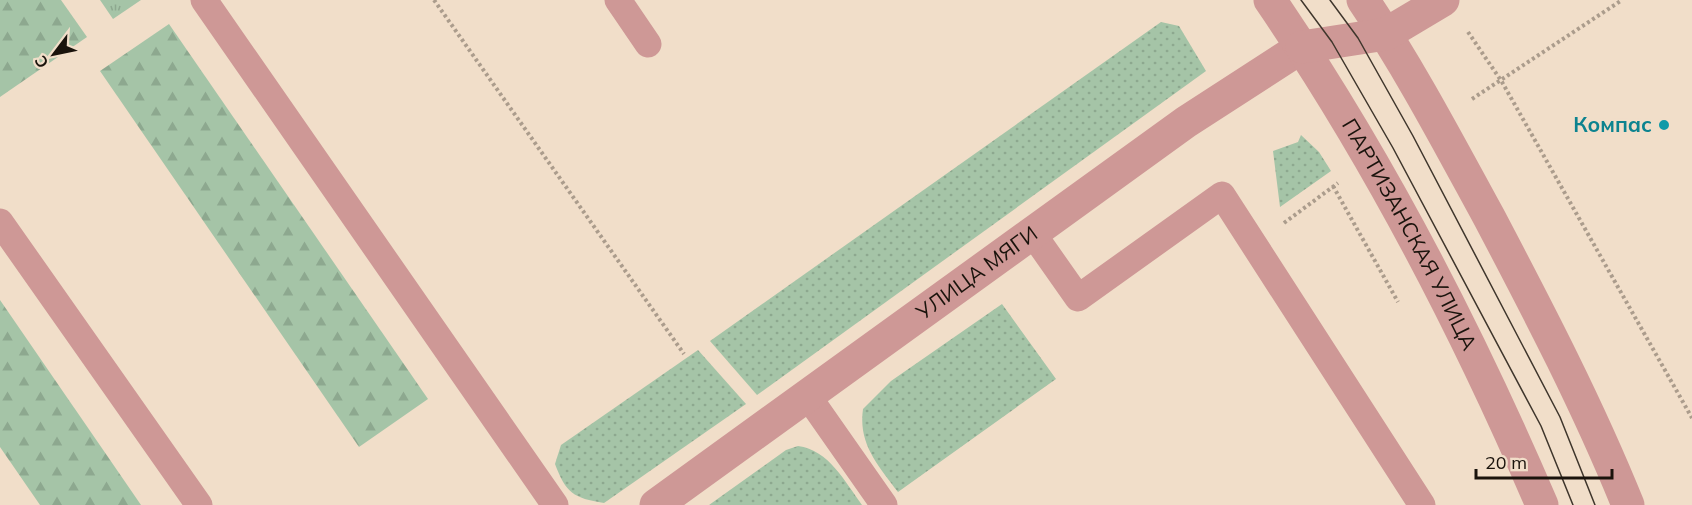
<svg xmlns="http://www.w3.org/2000/svg" width="1692" height="505" font-family="Mulish,sans-serif">
<style>
.grass{fill:url(#grass-dots)}
.forest{fill:url(#forest-firs)}
.park{fill:url(#park-tufts)}
.lines{fill:none;stroke-linecap:round;stroke-linejoin:round}
.path{stroke:#ab9c8c;stroke-width:4;stroke-dasharray:3 3;stroke-linecap:butt}
.service{stroke:#ce9896;stroke-width:27}
.minor{stroke:#ce9896;stroke-width:33}
.tertiary{stroke:#ce9896;stroke-width:33}
.tram{stroke:#3f362c;stroke-width:1.5}
.culture-dot{fill:#0f9aa8;stroke:#f1dec9;stroke-width:2}
.labels{text-anchor:middle;stroke-width:5;stroke-linejoin:round;paint-order:stroke}
.culture-label{font-size:21px;font-weight:bold;fill:#0d838f;stroke:#f1dec9;text-anchor:end}
.street-label{font-size:21px;fill:#1a130c;stroke:#f1dec9}
</style>
<defs>
<pattern id="grass-dots" width="8" height="8" patternUnits="userSpaceOnUse" patternTransform="scale(1.5)"><rect width="8" height="8" fill="#a5c4a7"/><path d="M2 2h.1M6 6h.1" fill="none" stroke="#8da88f" stroke-width="1.8" stroke-linecap="round"/></pattern>
<pattern id="forest-firs" width="22" height="20" patternUnits="userSpaceOnUse" patternTransform="scale(1.5)"><rect width="22" height="20" fill="#a5c4a7"/><path d="M5 1l3.5 6h-7zM16 11l3.5 6h-7z" fill="#8da88f"/></pattern>
<pattern id="park-tufts" width="24" height="20" patternUnits="userSpaceOnUse" patternTransform="scale(1.5)"><rect width="24" height="20" fill="#a5c4a7"/><path d="M3 7l-1-3M5 7V3M7 7l1-3M15 17l-1-3M17 17v-4M19 17l1-3" fill="none" stroke="#8da88f"/></pattern>
</defs>
<rect width="100%" height="100%" fill="#f1dec9"/>
<!-- grass -->
<g class="grass">
<polygon points="1161,22 1179,26 1206,71 757,395 710,341"/>
<polygon points="1301,135 1319,152 1331,171 1280,207 1273,151 1298,142"/>
<path d="M1002,304L1056,379L898,492C878,465 858,444 863,409L891,381Z"/>
<path d="M698,350L746,404L604,503C573,498 566,493 555,464L561,445Z"/>
<path d="M798,446C829,450 845,482 862,505H709L786,450Z"/>
</g>
<!-- forest -->
<g class="forest">
<polygon points="0,0 61,0 87,37 0,97"/>
<polygon points="169,24 428,399 359,447 100,71"/>
<polygon points="0,300 141,505 40,505 0,447"/>
</g>
<!-- park -->
<polygon class="park" points="100,0 141,0 113,19"/>
<g class="lines">
<!-- path -->
<g class="path">
<polyline points="434,0 684,354"/>
<polyline points="1468,32 1502,82 1692,418"/>
<polyline points="1472,99 1622,0"/>
<polyline points="1333,186 1398,302"/>
<polyline points="1284,223 1338,183"/>
</g>
<!-- service -->
<g class="service">
<polyline points="204,0 555,505"/>
<polyline points="618,0 648,44"/>
<polyline points="0,222 199,505"/>
<polyline points="1033,234 1078,298 1222,195 1422,505"/>
<polyline points="807,395 884,505"/>
</g>
<!-- minor -->
<path class="minor" id="s1" d="M656,505L1186,122L1302,47"/>
<!-- tertiary -->
<g class="tertiary">
<path id="s2" d="M1270,0C1378,158 1467,330 1542,505"/>
<path d="M1363,0C1410,69 1449,144 1489,217C1539,312 1588,406 1628,505"/>
<polyline points="1302,47 1386,34 1443,0"/>
</g>
<!-- tram -->
<g class="tram">
<polyline points="1301,0 1332,42 1393,148 1541,426 1573,505"/>
<polyline points="1330,0 1358,38 1413,136 1560,417 1595,505"/>
</g>
</g>
<!-- markers -->
<circle class="culture-dot" cx="1664" cy="125" r="6"/>
<g class="labels">
<!-- culture labels -->
<g class="culture-label">
<text x="1652" y="132">Компас</text>
</g>
<!-- street labels -->
<g class="street-label">
<text dy="7" stroke="none"><textPath href="#s2" startOffset="273">ПАРТИЗАНСКАЯ УЛИЦА</textPath></text>
<text dy="7" stroke="none"><textPath href="#s1" startOffset="396">УЛИЦА МЯГИ</textPath></text>
</g>
</g>
<!-- north arrow -->
<g transform="translate(54 54) rotate(238)" stroke="#f1dec9" stroke-width="4.5" paint-order="stroke">
<path d="M0-4.5L10 22L0 15L-10 22Z" fill="#1a130c"/>
<text y="-9" font-size="16" font-weight="bold" text-anchor="middle" fill="#1a130c">С</text>
</g>
<!-- scale -->
<path d="M1476 469v9h136v-9" fill="none" stroke="#1a130c" stroke-width="3"/>
<text x="1485" y="469" font-size="18" fill="#1a130c" stroke="#f1dec9" stroke-width="4.5" paint-order="stroke">20 m</text>
</svg>
